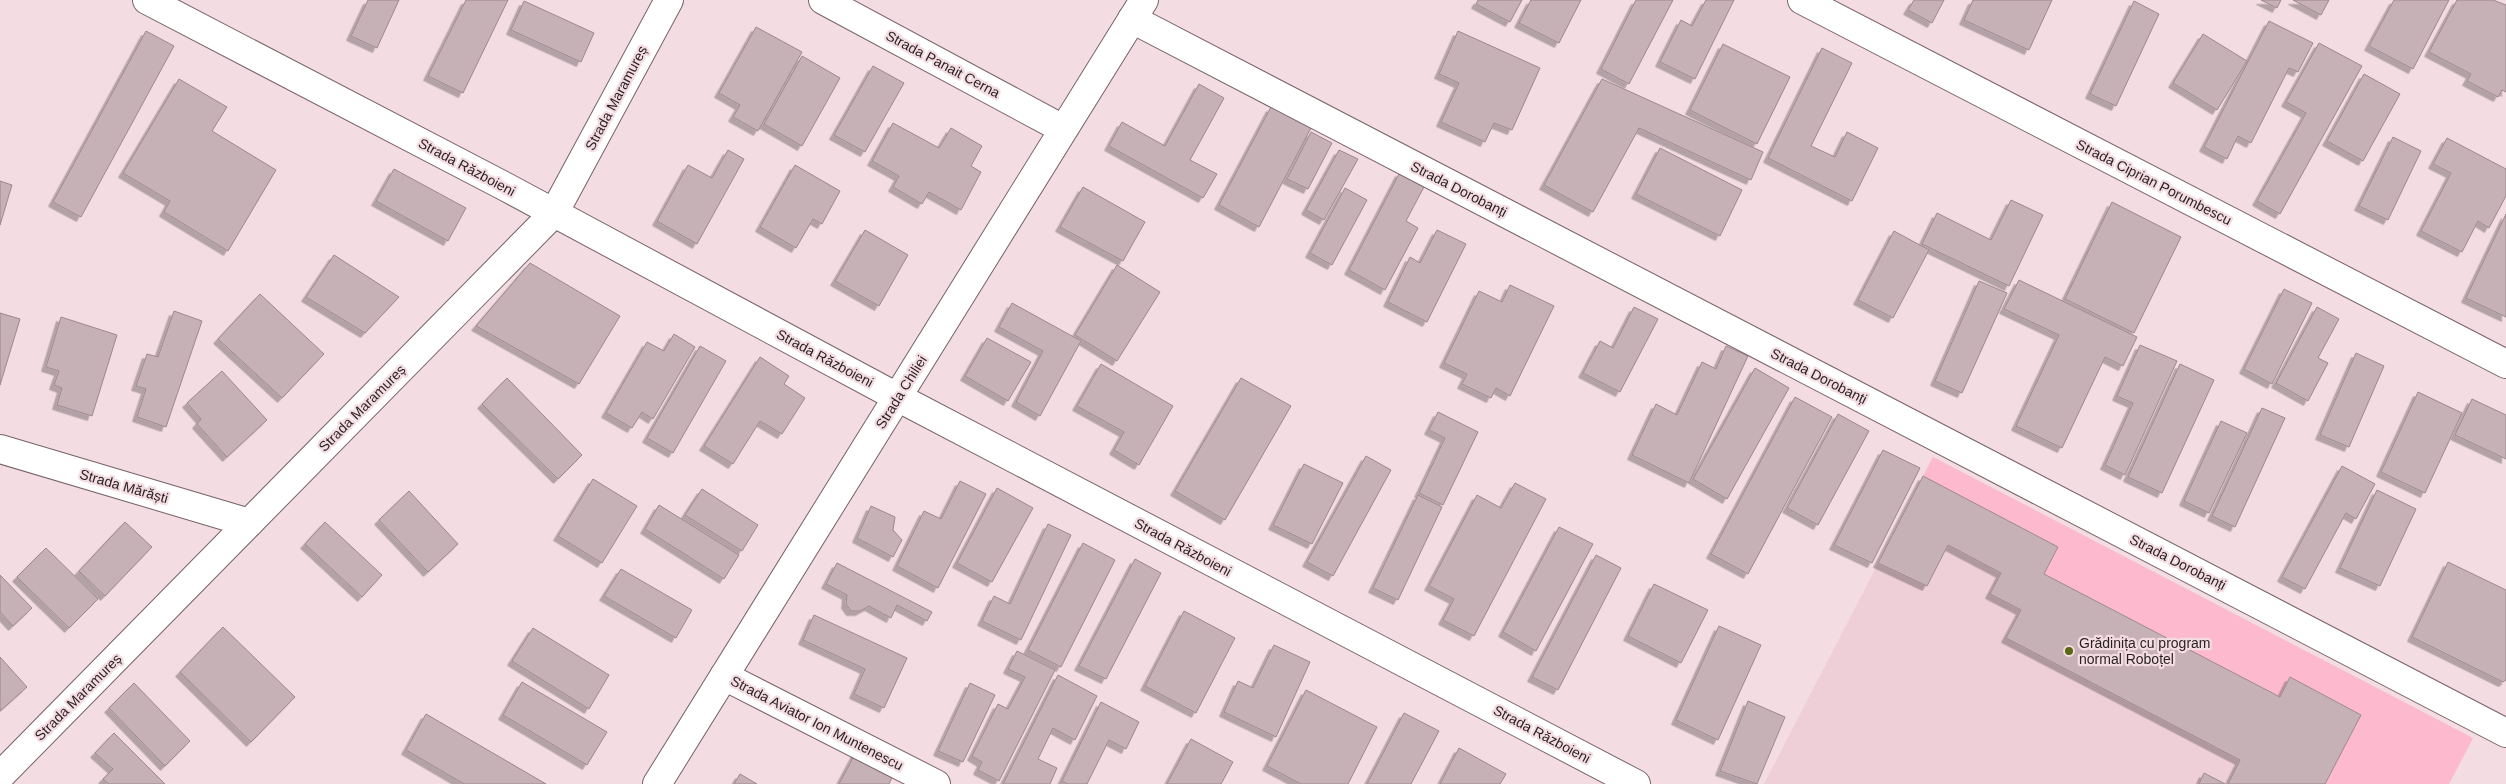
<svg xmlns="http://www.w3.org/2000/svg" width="2506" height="784" font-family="Helvetica,sans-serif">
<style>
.built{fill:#eecfd8}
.green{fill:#fdbace}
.building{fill:#c6b1b6;stroke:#9d888e;filter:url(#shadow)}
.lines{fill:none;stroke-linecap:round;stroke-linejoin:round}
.minor-casing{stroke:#766369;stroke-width:30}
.tertiary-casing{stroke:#766369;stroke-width:30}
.minor{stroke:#fff;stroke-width:28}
.tertiary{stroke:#fff;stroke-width:28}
.poi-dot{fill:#576812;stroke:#f3dce2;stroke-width:2}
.labels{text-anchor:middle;stroke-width:4.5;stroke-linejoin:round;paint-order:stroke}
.street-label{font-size:14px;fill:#271f21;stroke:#f3dce2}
.poi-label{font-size:14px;fill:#271f21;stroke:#f3dce2;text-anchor:start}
</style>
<defs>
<filter id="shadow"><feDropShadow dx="-4.5" dy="4.5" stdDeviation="0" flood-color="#0004"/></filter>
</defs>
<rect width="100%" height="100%" fill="#f3dce2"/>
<!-- built -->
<polygon class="built" points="1933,457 2473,738 2449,784 1764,784"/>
<!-- green -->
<polygon class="green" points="1933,457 2473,738 2449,784 2325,784 2361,715 2290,678 2280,697 2044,574 2058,547 1923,476"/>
<!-- building -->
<g class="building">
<polygon points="368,0 399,0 377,48 351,36"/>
<polygon points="466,0 508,0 463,93 428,76"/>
<polygon points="1478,0 1522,0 1510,22 1476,4"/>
<polygon points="1531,0 1581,0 1559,43 1519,23"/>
<polygon points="1636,0 1673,0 1629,84 1601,69"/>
<polygon points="1706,0 1734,0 1695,79 1660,62 1681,20 1692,26"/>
<polygon points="1914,0 1944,0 1932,23 1908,10"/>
<polygon points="1973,0 2052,0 2029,50 1964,20"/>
<polygon points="2261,0 2281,0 2277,8"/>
<polygon points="2293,0 2329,0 2321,15"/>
<polygon points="2394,0 2449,0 2413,69 2369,46"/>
<polygon points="2457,0 2493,0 2506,5 2506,92 2502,90 2498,97 2467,81 2471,74 2429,52"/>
<polygon points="524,1 594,33 581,62 511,30"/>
<polygon points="2134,1 2159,14 2116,106 2090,94"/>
<polygon points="2269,21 2313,43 2298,72 2289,68 2251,143 2238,136 2227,159 2204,147"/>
<polygon points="756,27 802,52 758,131 733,117 740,105 719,93"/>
<polygon points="146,31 174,46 81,217 53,202"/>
<polygon points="1458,31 1540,68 1512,130 1494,123 1485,142 1441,122 1459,83 1439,74"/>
<polygon points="2203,34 2247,61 2217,110 2173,83"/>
<polygon points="2319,43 2362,66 2280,214 2257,201 2306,113 2286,102"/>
<polygon points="1723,44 1790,77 1757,144 1690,110"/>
<polygon points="1822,48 1852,63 1811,146 1835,157 1847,132 1878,148 1852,201 1768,158"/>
<polygon points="802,56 840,78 802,146 764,124"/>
<polygon points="873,66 904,83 865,152 834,135"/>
<polygon points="2364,74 2400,94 2363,161 2327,141"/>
<polygon points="179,79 227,107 212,131 276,170 228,251 164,212 170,201 123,173"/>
<polygon points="1602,79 1763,152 1751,180 1639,128 1593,212 1544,185"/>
<polygon points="1199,84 1224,98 1190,160 1217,174 1203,198 1109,146 1122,122 1165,146"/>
<polygon points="1271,107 1311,128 1259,227 1219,205"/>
<polygon points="893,123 939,148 951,128 982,146 971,166 981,172 961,210 929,192 922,204 893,187 899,176 872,161"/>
<polygon points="1311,132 1332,143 1308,189 1287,179"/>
<polygon points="2393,137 2421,151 2388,220 2359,206"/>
<polygon points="2447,138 2506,169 2506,196 2489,228 2478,221 2462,252 2421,231 2451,173 2433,164"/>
<polygon points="1660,148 1742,190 1720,236 1636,194"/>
<polygon points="728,150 744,159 697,244 657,221 688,165 712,178"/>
<polygon points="1339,150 1358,159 1324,220 1306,210"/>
<polygon points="795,165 840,191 822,224 813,219 796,248 760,227"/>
<polygon points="394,169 466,208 448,241 376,201"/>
<polygon points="1400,172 1425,185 1406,221 1418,228 1385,290 1349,270"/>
<polygon points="0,181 12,185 0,225"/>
<polygon points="1083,187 1145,222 1123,261 1060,227"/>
<polygon points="1345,188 1367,200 1332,265 1310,253"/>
<polygon points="2011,200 2043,215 2009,286 1922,244 1937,213 1991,240"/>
<polygon points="2112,202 2181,237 2134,333 2065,299"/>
<polygon points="2506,214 2506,317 2466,298"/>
<polygon points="865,230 908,255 879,306 835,281"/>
<polygon points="1437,230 1466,244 1427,322 1388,302 1410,257 1420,263"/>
<polygon points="1894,231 1929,250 1893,318 1858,300"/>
<polygon points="334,255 399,297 365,333 306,297"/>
<polygon points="530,263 620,316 579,384 476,326"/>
<polygon points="1117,265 1160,292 1117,361 1075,335"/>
<polygon points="2019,280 2137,337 2123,366 2105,357 2062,448 2016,426 2059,335 2004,309"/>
<polygon points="1979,281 2007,293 1962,393 1935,381"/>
<polygon points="1510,285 1554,306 1510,396 1496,388 1491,398 1462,384 1467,374 1444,363 1479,291 1502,302"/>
<polygon points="2284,289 2312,303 2272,384 2244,369"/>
<polygon points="260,294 324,354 282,398 218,339"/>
<polygon points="1012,303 1081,341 1040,416 1016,402 1043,351 999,327"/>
<polygon points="1634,307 1658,319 1620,392 1583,373 1600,341 1613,348"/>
<polygon points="2317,307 2339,319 2318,358 2328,363 2308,401 2276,383"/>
<polygon points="174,311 202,321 166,427 137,417 146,389 136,386 147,354 158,357"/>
<polygon points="0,313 20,319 0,385"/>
<polygon points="61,317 117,335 92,416 57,405 62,388 54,385 59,371 46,367"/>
<polygon points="674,334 695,347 653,419 642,412 632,428 606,413 647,342 664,351"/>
<polygon points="987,338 1031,362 1008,401 965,376"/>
<polygon points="2140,345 2177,361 2125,475 2105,465 2133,403 2117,396"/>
<polygon points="700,346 726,361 673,453 647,438"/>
<polygon points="1726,346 1748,356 1689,483 1632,455 1656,404 1677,415 1702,362 1716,369"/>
<polygon points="2356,353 2384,366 2349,447 2320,435"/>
<polygon points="760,357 789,376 784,384 805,398 782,434 760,421 733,464 704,446"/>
<polygon points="1101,364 1173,406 1139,465 1114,450 1124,432 1077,406"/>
<polygon points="2180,364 2214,380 2162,493 2128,477"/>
<polygon points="1755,368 1789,388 1727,499 1693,479"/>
<polygon points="222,371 267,420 227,457 197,424 201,419 187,403"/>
<polygon points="507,378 582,455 558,479 482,404"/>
<polygon points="1241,378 1291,406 1225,520 1175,491"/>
<polygon points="2418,392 2462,413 2425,493 2381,472"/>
<polygon points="1795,397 1832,417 1748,574 1711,554"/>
<polygon points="2472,399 2506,415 2506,459 2455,435"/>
<polygon points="2262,408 2285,418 2235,527 2212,516"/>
<polygon points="1438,412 1478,432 1443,505 1419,493 1445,438 1429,430"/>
<polygon points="1838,414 1869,431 1818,525 1787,508"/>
<polygon points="2221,421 2247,433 2209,513 2184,501"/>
<polygon points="1883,450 1920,468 1872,563 1834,545"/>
<polygon points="1366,456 1391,470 1333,576 1307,562"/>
<polygon points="1304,464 1343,483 1312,544 1273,525"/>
<polygon points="2342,466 2375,484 2356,519 2346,513 2305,589 2282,577"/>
<polygon points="1923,476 2058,547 2044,574 2280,697 2290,677 2361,715 2325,784 2228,784 2240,760 2006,638 2021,610 1990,594 2001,573 1948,545 1927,586 1878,563"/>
<polygon points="593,479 637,506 602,563 558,536"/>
<polygon points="960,481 986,494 938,588 897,566 924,511 941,519"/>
<polygon points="1515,483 1546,499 1474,636 1443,620 1454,599 1429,586 1477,495 1501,508"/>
<polygon points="997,488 1033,508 992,582 957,563"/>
<polygon points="702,489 758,525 742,551 685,515"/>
<polygon points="2377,490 2416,509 2380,586 2340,568"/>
<polygon points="409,491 458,544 428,572 379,520"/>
<polygon points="1418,495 1442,507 1398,600 1373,588"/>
<polygon points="659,505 739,555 724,579 645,529"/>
<polygon points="871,506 895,517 893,530 902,540 893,557 857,538"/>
<polygon points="125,522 152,547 105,596 79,571"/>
<polygon points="325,522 382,575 362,597 305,544"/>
<polygon points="1048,524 1071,535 1021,640 982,621 994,596 1010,604"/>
<polygon points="1559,527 1593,544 1536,651 1503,632"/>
<polygon points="1083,543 1115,560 1061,667 1028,650"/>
<polygon points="46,548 98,599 69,628 17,577"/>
<polygon points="1596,555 1621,568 1558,690 1532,677"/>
<polygon points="1135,559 1161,573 1106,679 1079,666"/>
<polygon points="2448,562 2506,590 2506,680 2503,682 2412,637"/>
<polygon points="837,563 932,612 927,621 897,605 891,618 869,606 860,611 851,611 846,604 847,595 826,584"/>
<polygon points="621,569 692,610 676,638 604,596"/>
<polygon points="0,575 32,608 13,626 0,612"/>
<polygon points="1654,584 1708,610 1681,663 1628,636"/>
<polygon points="1184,611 1235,638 1196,713 1145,686"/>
<polygon points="814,615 907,658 884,708 854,694 865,669 803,640"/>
<polygon points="1719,626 1761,645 1718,740 1676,720"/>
<polygon points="223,627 295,697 251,742 180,672"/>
<polygon points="533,628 609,675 589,709 512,661"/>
<polygon points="1274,645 1310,662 1276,737 1224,712 1238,681 1253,688"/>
<polygon points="1017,651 1055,670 999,781 978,770 982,762 972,756 998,704 1008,709 1025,677 1008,669"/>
<polygon points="0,657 27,687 0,711"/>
<polygon points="1058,675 1097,696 1075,740 1053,728 1038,759 1057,768 1050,784 1003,784"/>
<polygon points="522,682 607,732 587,765 503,715"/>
<polygon points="134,683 190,741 165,766 109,708"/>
<polygon points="970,683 995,695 963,762 938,751"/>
<polygon points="1306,690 1377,727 1348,784 1301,784 1267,766"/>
<polygon points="1748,701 1785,717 1757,784 1720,771"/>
<polygon points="1101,702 1139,722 1126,749 1109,740 1087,784 1068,784 1062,781"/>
<polygon points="1404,713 1439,731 1411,784 1367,784"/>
<polygon points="426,714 546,784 464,784 406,750"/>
<polygon points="114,733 165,784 109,784 103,779 113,769 95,753"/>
<polygon points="1191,739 1233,762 1221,784 1167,784"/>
<polygon points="1459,748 1506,774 1500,784 1440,784"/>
<polygon points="856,752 895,771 889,784 839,784"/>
<polygon points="2204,773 2225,784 2199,784"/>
<polygon points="740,774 757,784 734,784"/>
</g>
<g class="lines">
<!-- minor casing -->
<g class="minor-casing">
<g id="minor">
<polyline points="147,0 504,186 897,397 1636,784"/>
<polyline points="1802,0 2506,364"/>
<polyline points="1132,19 2506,733"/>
<polyline points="0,449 249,523"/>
<polyline points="724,676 936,784"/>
</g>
</g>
<!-- tertiary casing -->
<g class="tertiary-casing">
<g id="tertiary">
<polyline points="823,0 1063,129"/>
<polyline points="0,776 554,213 669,0"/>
<polyline points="657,784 1144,0"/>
</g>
</g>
<!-- minor -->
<use href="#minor" class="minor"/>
<!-- tertiary -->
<use href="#tertiary" class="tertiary"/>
</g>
<!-- markers -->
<circle class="poi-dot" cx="2069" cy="651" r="5"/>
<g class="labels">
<!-- street labels -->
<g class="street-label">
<text transform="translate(943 64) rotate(28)" y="5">Strada Panait Cerna</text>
<text transform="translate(616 98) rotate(-62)" y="5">Strada Maramureș</text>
<text transform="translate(467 167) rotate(28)" y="5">Strada Războieni</text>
<text transform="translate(2154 182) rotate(27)" y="5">Strada Ciprian Porumbescu</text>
<text transform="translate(1459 189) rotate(27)" y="5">Strada Dorobanți</text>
<text transform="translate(825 358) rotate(28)" y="5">Strada Războieni</text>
<text transform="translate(1819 376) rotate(27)" y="5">Strada Dorobanți</text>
<text transform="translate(901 392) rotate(-58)" y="5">Strada Chiliei</text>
<text transform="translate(362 408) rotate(-45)" y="5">Strada Maramureș</text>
<text transform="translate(124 486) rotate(16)" y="5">Strada Mărăști</text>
<text transform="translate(1183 547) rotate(28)" y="5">Strada Războieni</text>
<text transform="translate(2178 562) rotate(27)" y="5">Strada Dorobanți</text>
<text transform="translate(78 697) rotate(-45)" y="5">Strada Maramureș</text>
<text transform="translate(817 723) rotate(27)" y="5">Strada Aviator Ion Muntenescu</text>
<text transform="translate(1542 734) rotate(28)" y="5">Strada Războieni</text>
</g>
<!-- poi labels -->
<g class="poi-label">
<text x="2079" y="648">Grădinița cu program<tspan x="2079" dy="16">normal Roboțel</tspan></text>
</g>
</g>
</svg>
